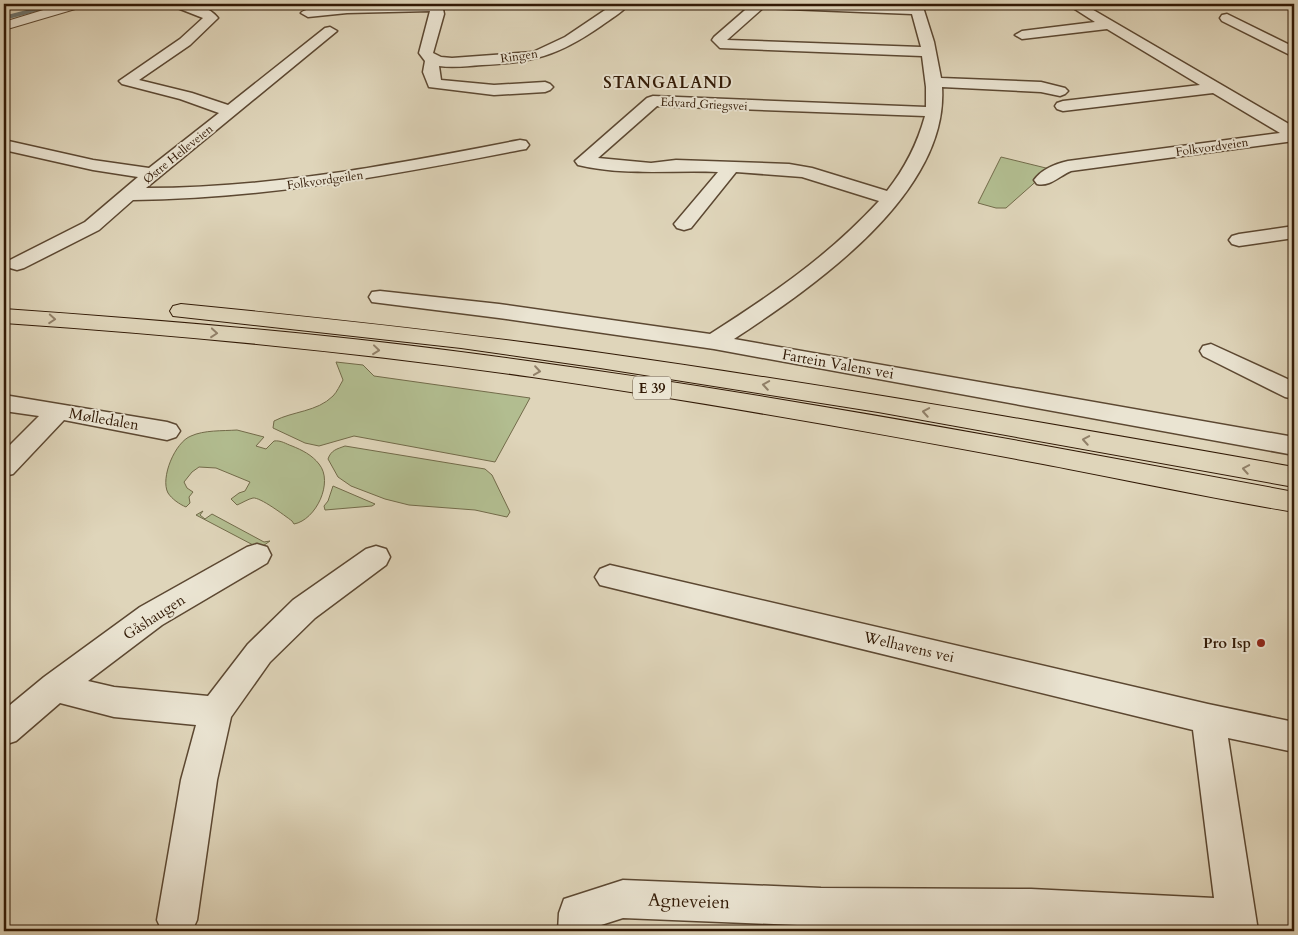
<svg xmlns="http://www.w3.org/2000/svg" width="1298" height="935" font-family="Cardo,serif">
<style>
.green{fill:#b2bd90;stroke:#726b4a}
.lines{fill:none;stroke-linecap:round;stroke-linejoin:round}
.stream{stroke:#6f7772;stroke-width:4}
.minor-casing{stroke:#5c4832;stroke-width:3}
.tertiary-casing{stroke:#5c4832;stroke-width:2}
.motorway-casing{stroke:#311905;stroke-width:2}
.minor{fill:#eae4d2;fill-rule:evenodd}
.tertiary{fill:#eae4d2;fill-rule:evenodd}
.motorway{fill:#dfd5ba;fill-rule:evenodd}
.oneway{stroke:#918069}
.poi-dot{fill:#8f2418;stroke:#eae4d2;stroke-width:2}
.labels{text-anchor:middle;stroke-width:4;stroke-linejoin:round;paint-order:stroke}
.far-street-label{font-size:12px;fill:#311905;stroke:#eae4d2}
.shield{fill:#eae4d2;stroke:#685642;stroke-width:1}
.shield-label{font-size:14px;font-weight:bold;fill:#311905}
.street-label{font-size:15px;fill:#311905;stroke:#eae4d2}
.poi-label{font-size:15px;font-weight:bold;fill:#311905;stroke:#eae4d2;text-anchor:end}
.far-district-label{font-size:16px;font-weight:bold;letter-spacing:1px;fill:#311905;stroke:#eae4d2}
.near-street-label{font-size:18px;fill:#311905;stroke:#eae4d2}
</style>
<rect width="100%" height="100%" fill="#dfd5ba"/>
<filter id="stains"><feTurbulence type="fractalNoise" baseFrequency=".004" numOctaves="4"/><feColorMatrix values="0 0 0 0 .2 0 0 0 0 .09 0 0 0 0 .02 0 0 0 .5 -.17"/></filter>
<radialGradient id="worn" r=".72"><stop offset=".6" stop-color="#630" stop-opacity="0"/><stop offset="1" stop-color="#630" stop-opacity=".3"/></radialGradient>
<!-- green -->
<g class="green">
<polygon points="1001,157 1050,169 1006,208 996,208 978,203"/>
<path d="M336,362L363,365L374,376L530,398L495,462L354,436L319,446L305,443L273,428L274,421C293,411 317,412 333,396C337,392 340,385 343,380Z"/>
<path d="M237,430L264,437L256,446L266,449L274,441C281,440 286,444 292,446C302,450 312,455 319,464C334,482 316,520 294,524L292,521C284,515 260,497 253,498C248,499 242,503 237,505L231,499L239,493L245,491L250,482L216,468L199,467L192,472L184,482L187,488L193,492L189,497L190,503L186,507C179,504 172,499 168,493C160,478 175,442 191,436C204,430 222,431 237,430Z"/>
<path d="M345,446L485,469L492,475L510,512L507,517L475,510L409,505L385,499L351,486L338,477L328,459C331,450 337,449 345,446Z"/>
<polygon points="333,486 375,504 372,506 325,510 324,506 328,501"/>
<polygon points="203,511 200,515 205,519 212,514 264,542 270,541 260,548 255,546 196,515"/>
</g>
<g class="lines">
<!-- stream -->
<polyline class="stream" points="4,18 57,4"/>
<!-- minor casing -->
<g class="minor-casing">
<g id="minor">
<path d="M174,4C190,4 207,4 218,18L190,45L139,80L192,93L228,105L325,28L330,27L337,31L146,188C273,188 396,164 520,140L526,141L529,145L526,149L520,150C391,175 264,199 133,200L99,230L24,268L17,270L10,268L7,264L10,260L85,222L138,177L93,170L4,150V140L93,160L149,168L219,113L180,99L122,84L119,81L180,39L203,18L175,7Z"/>
<path d="M442,4L444,14L433,53L441,57L452,58L533,52L565,37L614,4H629C622,13 610,19 601,26C559,55 533,63 482,65C468,66 454,68 439,66L441,80L494,85L545,82L550,84L553,87L550,90L545,92L494,95L429,87L423,72L425,61L419,53L430,11L347,13L308,17L301,13C310,2 422,4 442,4Z"/>
<path d="M752,4L910,6V4H922L934,42L941,78L1041,82L1065,88L1068,91L1065,94L1060,96L1041,92L942,87C949,194 813,287 734,339L1294,437V455L714,349L499,318L372,302L369,297L372,292L380,291L499,304L710,334C774,293 826,258 879,201L802,177L736,172L691,228L684,230L677,228L674,224L718,172C671,170 624,176 578,165L575,161L647,98L653,96L926,107V87L922,56L720,48L712,40L714,37ZM763,8L912,14L921,47L727,40ZM657,106L925,116C917,145 905,168 887,191L812,168L789,164L676,160L651,163L598,158Z"/>
<path d="M1067,4H1083L1294,127V141L1071,171C1059,176 1050,187 1037,184L1034,180C1042,169 1055,164 1068,161L1280,133L1213,93L1063,111L1057,109L1055,106L1057,103L1063,101L1200,85L1107,29L1022,39L1015,35L1022,31L1095,22Z"/>
<polygon points="1227,14 1294,47 1294,57 1222,21 1220,18 1222,15"/>
<polygon points="1294,226 1294,238 1239,246 1232,244 1229,240 1232,236 1239,234"/>
<polygon points="1211,344 1294,382 1294,399 1285,397 1203,356 1200,351 1203,346"/>
<polygon points="4,395 167,422 176,425 180,431 176,437 167,440 64,420 13,474 4,476 4,451 39,416 4,411"/>
<polygon points="257,544 267,547 271,555 267,563 162,625 88,681 114,687 208,696 248,644 293,600 366,549 376,546 386,549 390,557 386,565 315,618 270,662 231,717 217,780 197,920 192,931 162,931 157,920 181,780 196,725 114,717 60,703 16,741 4,745 4,710 44,677 140,607 247,547"/>
<polygon points="610,565 1208,704 1294,722 1294,752 1228,738 1258,931 1102,931 1031,927 821,926 623,918 598,926 598,931 558,931 559,913 564,899 623,880 821,888 1031,889 1214,898 1193,730 600,585 595,577 600,569"/>
</g>
</g>
<!-- tertiary casing -->
<g class="tertiary-casing">
<polygon id="tertiary" points="63,4 84,4 82,7 4,30 4,22"/>
</g>
<!-- motorway casing -->
<g class="motorway-casing">
<g id="motorway">
<path d="M181,304C322,318 462,333 602,353C834,386 1064,426 1294,467V487L878,412L600,368L461,348L173,316L170,311L173,306Z"/>
<path d="M4,309C157,320 309,332 461,352C740,388 1017,440 1294,492V512C1210,498 1127,480 1043,464C873,432 703,402 532,377C357,352 181,335 4,323Z"/>
</g>
</g>
<!-- minor -->
<use href="#minor" class="minor"/>
<!-- tertiary -->
<use href="#tertiary" class="tertiary"/>
<!-- motorway -->
<use href="#motorway" class="motorway"/>
</g>
<!-- one-way arrows -->
<defs><path id="oneway-chevron" d="M-2-3.5L2.5 0L-2 3.5" fill="none" stroke-width="1.6" stroke-linecap="round" stroke-linejoin="round" transform="scale(1.25)"/></defs>
<g class="oneway">
<use href="#oneway-chevron" transform="translate(52 319) rotate(4)"/>
<use href="#oneway-chevron" transform="translate(214 333) rotate(5)"/>
<use href="#oneway-chevron" transform="translate(376 350) rotate(6)"/>
<use href="#oneway-chevron" transform="translate(537 371) rotate(8)"/>
<use href="#oneway-chevron" transform="translate(766 385) rotate(-171)"/>
<use href="#oneway-chevron" transform="translate(926 412) rotate(-170)"/>
<use href="#oneway-chevron" transform="translate(1086 440) rotate(-170)"/>
<use href="#oneway-chevron" transform="translate(1246 469) rotate(-170)"/>
</g>
<!-- markers -->
<circle class="poi-dot" cx="1261" cy="643" r="5"/>
<g class="labels">
<!-- far-street labels -->
<g class="far-street-label">
<text transform="translate(519 56) rotate(-8)" y="4">Ringen</text>
<text transform="translate(704 104) rotate(3)" y="4">Edvard Griegsvei</text>
<text transform="translate(1212 147) rotate(-8)" y="4">Folkvordveien</text>
<text transform="translate(178 154) rotate(-39)" y="4">Østre Helleveien</text>
<text transform="translate(325 180) rotate(-8)" y="4">Folkvordgeilen</text>
</g>
<!-- shield labels -->
<rect class="shield" x="633" y="376.5" width="38" height="23" rx="4"/>
<g class="shield-label">
<text x="652" y="393">E 39</text>
</g>
<!-- street labels -->
<g class="street-label">
<text transform="translate(838 364) rotate(10)" y="5">Fartein Valens vei</text>
<text transform="translate(104 419) rotate(10)" y="5">Mølledalen</text>
<text transform="translate(154 617) rotate(-33)" y="5">Gåshaugen</text>
<text transform="translate(909 647) rotate(13)" y="5">Welhavens vei</text>
</g>
<!-- poi labels -->
<g class="poi-label">
<text x="1251" y="648">Pro Isp</text>
</g>
<!-- far-district labels -->
<g class="far-district-label">
<text x="668" y="88">STANGALAND</text>
</g>
<!-- near-street labels -->
<g class="near-street-label">
<text transform="translate(689 901) rotate(2)" y="6">Agneveien</text>
</g>
</g>
<!-- margin -->
<rect width="1298" height="935" fill="none" stroke="#dfd5ba" stroke-width="20"/>
<rect x="5" y="5" width="1288" height="925" fill="none" stroke="#311905" stroke-width="2.5"/>
<rect x="10" y="10" width="1278" height="915" fill="none" stroke="#311905"/>
<rect width="100%" height="100%" filter="url(#stains)"/>
<rect width="100%" height="100%" fill="url(#worn)"/>
</svg>
